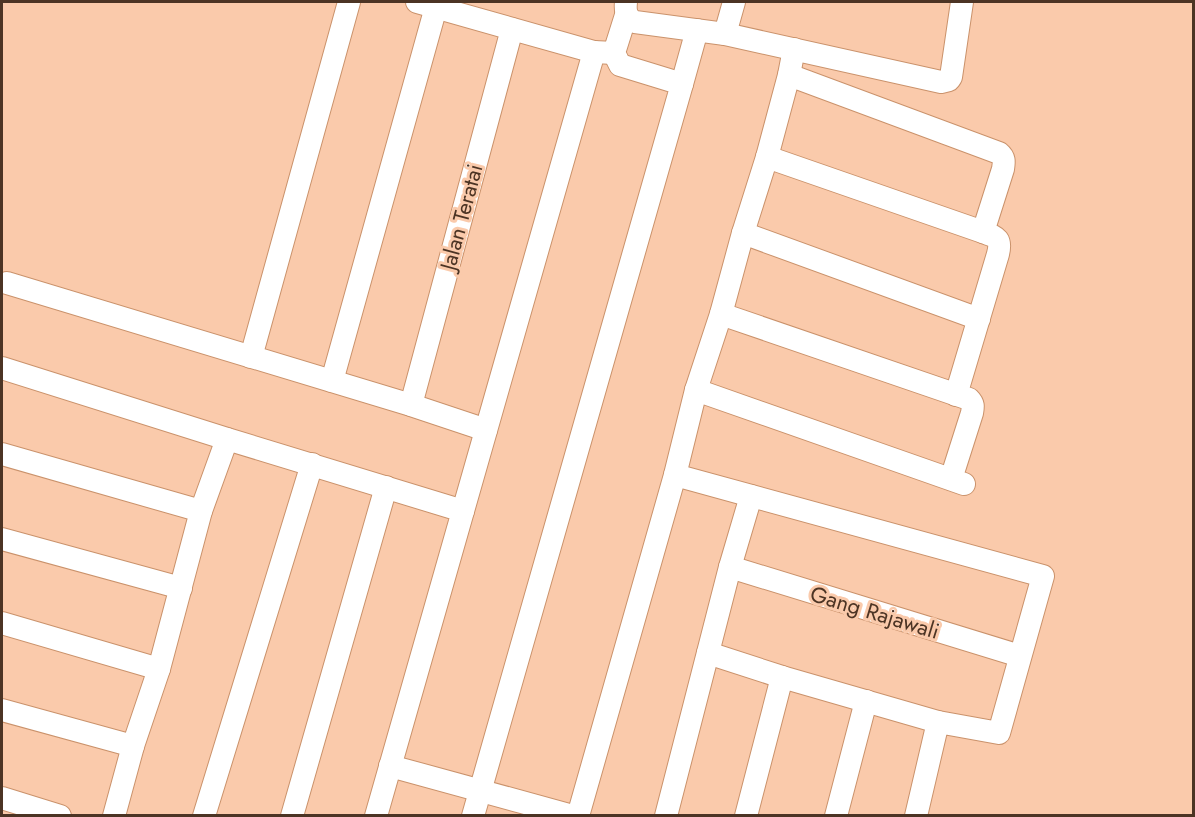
<svg xmlns="http://www.w3.org/2000/svg" width="1195" height="817" font-family="Jost,sans-serif">
<style>
.lines{fill:none;stroke-linecap:round;stroke-linejoin:round}
.street-casing{stroke:#ca926b;stroke-width:24}
.street{stroke:#fff;stroke-width:22}
.labels{text-anchor:middle;stroke-width:6;stroke-linejoin:round;paint-order:stroke}
.street-label{font-size:22px;fill:#4c3424;stroke:#facaab}
</style>
<rect width="100%" height="100%" fill="#facaab"/>
<g class="lines">
<!-- street casing -->
<g class="street-casing">
<g id="street">
<polyline points="417,2 594,52"/>
<path d="M626,2C625,11 626,18 635,22L725,34L941,82L949,80L951,77L962,2"/>
<polyline points="725,34 734,2"/>
<path d="M789,75L999,153C1005,158 1004,162 1003,169L983,232"/>
<polyline points="682,84 697,30"/>
<path d="M767,157L983,232C996,237 1002,238 998,254L956,395"/>
<polyline points="743,233 979,319"/>
<polyline points="7,283 411,405 486,430"/>
<path d="M721,314L969,399C974,404 973,407 972,413L951,479"/>
<polyline points="251,357 349,2"/>
<polyline points="2,368 227,439 463,511 376,816"/>
<polyline points="332,381 436,7"/>
<polyline points="696,390 964,484"/>
<polyline points="411,405 512,29"/>
<polyline points="2,454 201,511"/>
<polyline points="675,475 1043,576 999,733 938,722 916,816"/>
<polyline points="463,511 594,52 614,53"/>
<polyline points="2,539 181,588"/>
<polyline points="730,567 1020,656"/>
<polyline points="2,623 159,669"/>
<polyline points="708,653 782,677 938,722"/>
<polyline points="2,710 133,746"/>
<polyline points="390,766 573,816"/>
<polyline points="2,798 60,816"/>
<polyline points="114,816 133,746 159,669 201,511 227,439"/>
<polyline points="204,816 312,464"/>
<polyline points="292,816 386,487"/>
<polyline points="473,816 682,84 620,65 614,53 626,15"/>
<polyline points="578,816 675,475 696,390 721,314 743,233 767,157 789,75 794,49"/>
<polyline points="666,816 730,567 751,496"/>
<polyline points="746,816 782,677"/>
<polyline points="836,816 866,701"/>
</g>
</g>
<!-- street -->
<use href="#street" class="street"/>
</g>
<g class="labels">
<!-- street labels -->
<g class="street-label">
<text transform="translate(461 217) rotate(-75)" y="8">Jalan Teratai</text>
<text transform="translate(875 612) rotate(17)" y="8">Gang Rajawali</text>
</g>
</g>
<!-- border -->
<rect width="1195" height="817" fill="none" stroke="#4c3424" stroke-width="6"/>
</svg>
